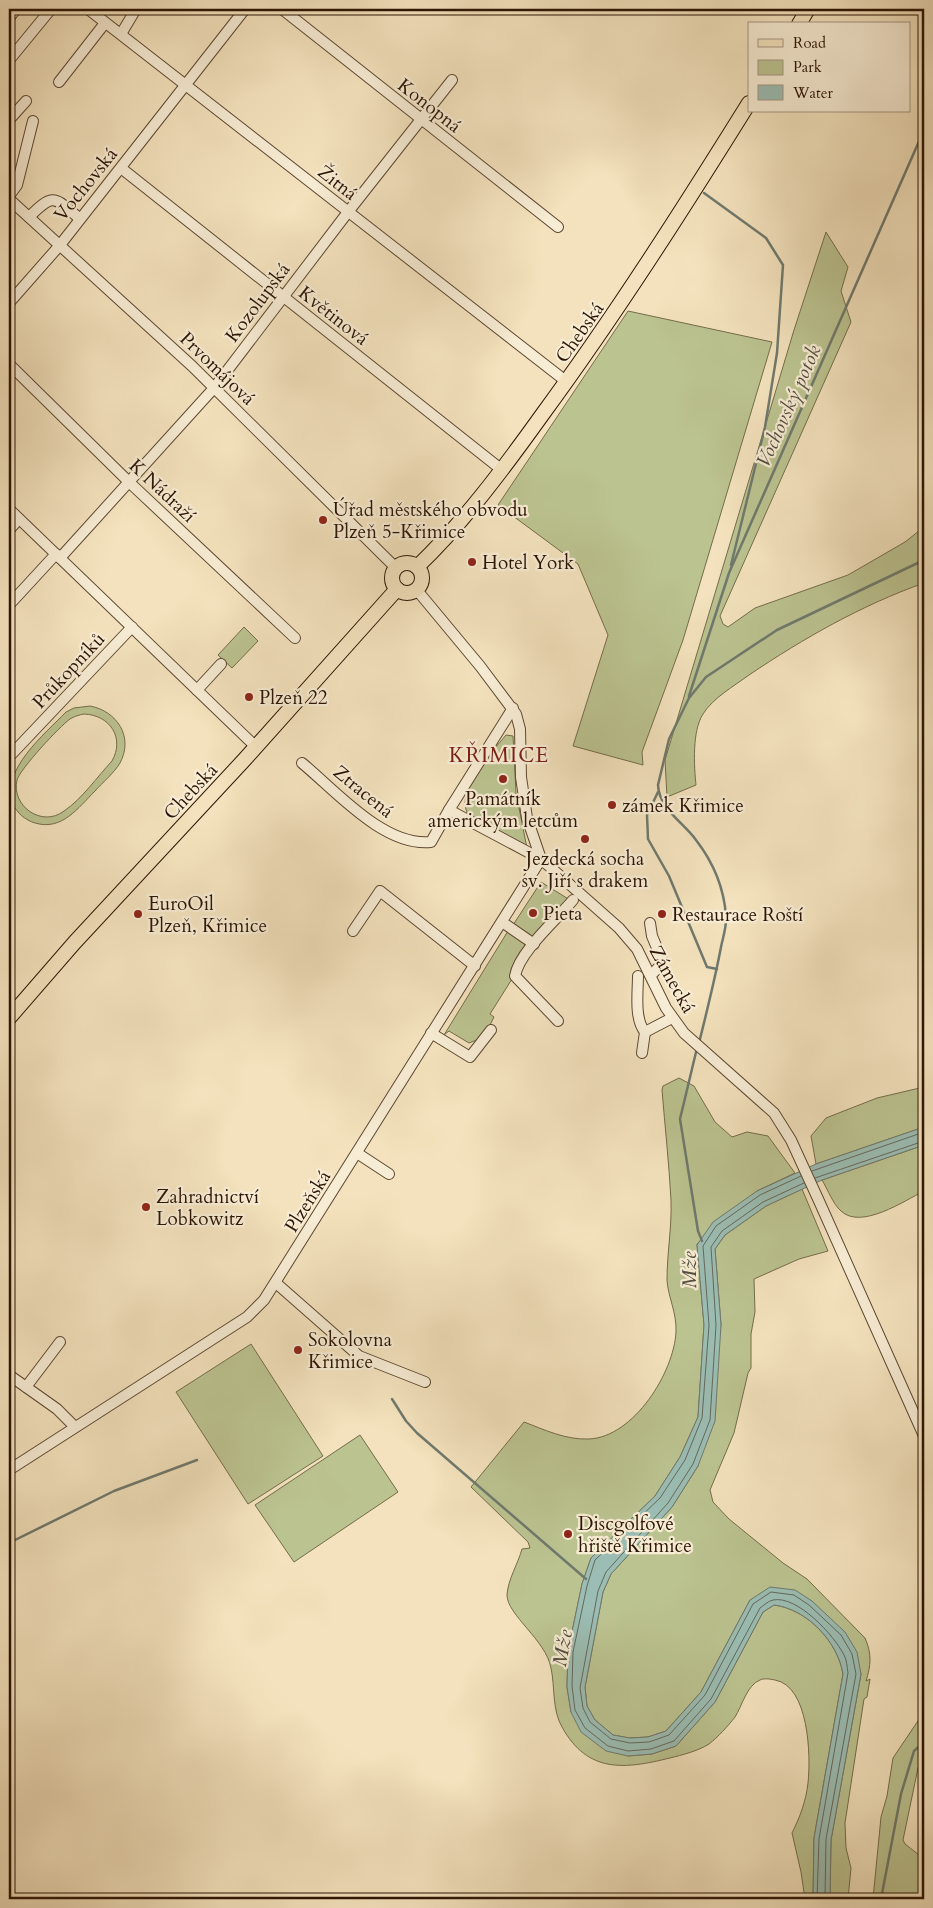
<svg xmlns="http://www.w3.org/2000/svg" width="933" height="1908" font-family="Cardo,serif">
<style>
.green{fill:#bbc390;stroke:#746c4a;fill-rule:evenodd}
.water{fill:#9bbdb3;stroke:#6f796d}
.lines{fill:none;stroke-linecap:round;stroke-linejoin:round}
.shore{stroke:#64685c;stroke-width:1}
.stream{stroke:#6f796d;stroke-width:2.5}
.minor-casing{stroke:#5e4832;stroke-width:12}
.major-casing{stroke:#2c1404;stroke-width:16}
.minor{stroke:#f7ecd4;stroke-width:10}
.major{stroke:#f3e2bd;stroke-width:14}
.poi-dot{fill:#8f2418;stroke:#f7ecd4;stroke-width:2}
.labels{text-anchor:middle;stroke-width:4.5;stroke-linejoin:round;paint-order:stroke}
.street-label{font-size:19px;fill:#2c1404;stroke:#f7ecd4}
.poi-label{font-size:19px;fill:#2c1404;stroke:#f7ecd4;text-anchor:start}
.water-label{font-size:20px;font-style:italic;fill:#534f41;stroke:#f7ecd4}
.quarter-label{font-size:21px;letter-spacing:1px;fill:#7a1f14;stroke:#f7ecd4}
</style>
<rect width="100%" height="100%" fill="#f3e2bd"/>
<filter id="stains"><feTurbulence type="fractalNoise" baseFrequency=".004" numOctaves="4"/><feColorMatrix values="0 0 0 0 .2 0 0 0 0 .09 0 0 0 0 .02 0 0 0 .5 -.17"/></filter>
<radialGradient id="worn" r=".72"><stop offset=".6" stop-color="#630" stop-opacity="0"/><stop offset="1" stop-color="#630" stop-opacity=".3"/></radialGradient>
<!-- green -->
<g class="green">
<path d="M826,232L848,267L841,291L851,322L720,616L723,624L728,627L755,608L848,575L905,542L924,527V583C862,605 804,638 749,675C734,686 713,698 703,714C692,731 694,766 696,785L667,797L665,760L794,330Z"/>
<polygon points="628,311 772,342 683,640 642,752 643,765 573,746 608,635 578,564 498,505"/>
<polygon points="244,627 258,641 232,668 218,655"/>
<path d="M90,706C117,711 134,737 120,763C114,773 103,782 95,791C78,808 62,831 35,823C25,820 17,813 13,804C0,770 45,734 66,712L74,708ZM84,714C110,715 125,738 112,761C97,777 82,799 64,811C42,828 11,806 17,780C20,769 60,726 70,719C75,716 79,715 84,714Z"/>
<path d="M506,735L513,736L516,793L527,848L470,817C451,795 492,752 506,735Z"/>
<polygon points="541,882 570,900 533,938 513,925"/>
<polygon points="508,931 527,945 512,979 490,1014 494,1017 484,1037 469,1043 449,1031 444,1035"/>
<path d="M679,1078L694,1086L715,1122L732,1137L747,1132L768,1136L795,1173L757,1191L697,1244L704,1325L698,1417L680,1457L655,1496L591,1558L582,1584L568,1651L567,1687L571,1712L628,1756L652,1754L676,1746L715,1702L763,1612L774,1605C807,1609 838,1642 843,1674L814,1838L813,1899H805L801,1872L792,1833C800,1817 806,1801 808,1783C811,1756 809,1686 775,1680C770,1679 764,1678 760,1680C747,1685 742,1706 735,1717C728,1726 718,1737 709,1744C698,1751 682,1755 670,1758C625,1769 588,1774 562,1727C552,1710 555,1686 551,1668C546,1640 507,1615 507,1595C508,1579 518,1564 522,1549L530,1548L528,1542L471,1487L524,1422C545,1430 566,1440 589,1439C634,1437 674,1372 676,1332C677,1313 668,1297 667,1280C667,1253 672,1227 671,1200C669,1163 665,1127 662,1090L663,1086Z"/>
<polygon points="924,1087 924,1127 816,1164 811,1136 826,1118 877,1098"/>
<path d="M924,1145V1191C904,1201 861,1230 841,1211C833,1204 828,1190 822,1180Z"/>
<path d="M802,1189L828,1251L799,1259L754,1279L755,1312L751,1334V1368L748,1373L734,1433L710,1490L713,1502L729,1519L783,1563L807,1579L865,1638C872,1654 871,1665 866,1681L870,1679L867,1697L864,1699L845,1823L846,1848L851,1868L848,1899H830L831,1840L861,1674L812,1601L750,1600L701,1692L666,1731L648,1737L629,1738L613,1735L595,1720L587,1706L585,1687L603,1592L611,1574L672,1507L698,1466L721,1325L715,1249L725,1235L766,1206Z"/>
<polygon points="251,1344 323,1456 248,1504 176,1392"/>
<polygon points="360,1435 398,1492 294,1562 255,1505"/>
<polygon points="924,1712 924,1759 918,1768 903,1840 905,1844 924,1859 924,1899 873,1899 881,1817 887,1796 893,1758"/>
</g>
<!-- water -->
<path class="water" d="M924,1127V1145L822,1180L766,1206L725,1235L715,1249L721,1325L715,1421L698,1466L672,1507L611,1574L603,1592L585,1687L587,1706L595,1720L613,1735L630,1738L648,1737L666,1731L701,1692L750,1600L770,1587L795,1590L812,1601L845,1632L857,1652L861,1674L831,1840L830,1899H813L814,1838L843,1674C838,1642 807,1609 774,1605L763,1612L715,1702L676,1746L652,1754L628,1756L606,1751L581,1732L571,1712L567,1687L568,1651L582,1584L591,1558L655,1496L680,1457L698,1417L704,1325L697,1245L713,1222L757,1191L816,1164Z"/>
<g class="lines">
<!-- shore -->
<g class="shore">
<polyline points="812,1171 924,1132"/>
<path d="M801,1176L760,1195L716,1226L703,1246L709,1325L702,1418L685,1460L660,1498L595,1560L587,1586L573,1652L572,1686L575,1710L585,1728L608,1746L628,1751L651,1749L674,1741L711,1699L760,1608C763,1606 768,1601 773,1600C797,1595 834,1635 844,1655C847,1660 847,1667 848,1673L819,1839L817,1899"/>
<polyline points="815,1178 924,1141"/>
<polyline points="804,1183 763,1202 722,1231 711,1247 716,1325 710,1420 693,1464 668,1503 606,1572 598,1591 580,1688 583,1708 590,1722 611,1739 630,1743 649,1742 669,1735 705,1695 753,1604 771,1592 794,1595 809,1605 841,1635 852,1654 856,1674 826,1839 825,1899"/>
</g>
<!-- stream -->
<g class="stream">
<polyline points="704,193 766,238 783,265 777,353 765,427 731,565"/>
<polyline points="689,696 729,573 924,130"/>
<polyline points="658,792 647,815 648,839 669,876 707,967 717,969"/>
<path d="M699,1043C707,1011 715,979 721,947C723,937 727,926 726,916C724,888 713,862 696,840C683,822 659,809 658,785L669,739L689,698L706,677L777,630L924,560"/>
<polyline points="697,1048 680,1119 698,1231 702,1241"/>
<polyline points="392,1399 406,1421 417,1433 586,1579"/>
<polyline points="9,1543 114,1491 197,1460"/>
<polyline points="881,1899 901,1794 914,1751 924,1742"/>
</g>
<!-- minor casing -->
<g class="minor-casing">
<g id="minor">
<polyline points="88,9 567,382"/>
<polyline points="282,9 558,227"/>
<polyline points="9,18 16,9"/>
<polyline points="121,34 136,9"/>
<polyline points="10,59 51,9"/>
<polyline points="59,82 105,23"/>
<polyline points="9,120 26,101"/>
<polyline points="121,168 502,470"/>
<polyline points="9,196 17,185 33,121"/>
<polyline points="9,199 192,366 396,568"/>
<path d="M29,217C54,192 54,197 79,218"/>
<polyline points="9,303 60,245 245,9"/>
<polyline points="9,364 129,482 295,638"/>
<polyline points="9,509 256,747"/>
<polyline points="9,530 19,519"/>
<polyline points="60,558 214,388 348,212 452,80"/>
<polyline points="416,589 480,666 516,714 520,729 521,777 527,818 541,859"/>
<polyline points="9,605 56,554"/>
<polyline points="197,690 221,664"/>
<polyline points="9,757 132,627"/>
<path d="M302,763C336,791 384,847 431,842L449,810L513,708"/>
<polyline points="449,810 541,859 619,928 637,949 666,1008 684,1033 774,1113 791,1140 819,1201 924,1436"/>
<polyline points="502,922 534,944"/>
<polyline points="650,923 652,936 662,960 659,967 651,975"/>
<polyline points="353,931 380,891 475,966"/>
<path d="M638,976C638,992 634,1019 645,1032"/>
<path d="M558,1021L515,976C519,952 557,919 573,900"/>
<polyline points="645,1032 672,1018"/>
<polyline points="431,1033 470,1057 491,1030"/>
<polyline points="642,1053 645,1032"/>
<polyline points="357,1153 389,1174"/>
<polyline points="276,1283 359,1356 425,1382"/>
<polyline points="9,1375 57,1409 75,1427"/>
<polyline points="26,1387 60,1342"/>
<polyline points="9,1470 247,1317 264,1300 541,859"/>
</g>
</g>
<!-- major casing -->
<g class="major-casing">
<g id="major">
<polyline points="799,24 808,9"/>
<circle cx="407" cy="578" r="15"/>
<path d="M417,567C464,522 504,468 542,415C616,314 683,209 749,103"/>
<polyline points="9,1018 75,942 245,759 397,589"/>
</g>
</g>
<!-- minor -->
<use href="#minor" class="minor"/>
<!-- major -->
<use href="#major" class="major"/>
</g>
<!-- markers -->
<g class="poi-dot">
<circle cx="323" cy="520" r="5"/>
<circle cx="472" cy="562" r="5"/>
<circle cx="249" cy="697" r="5"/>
<circle cx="503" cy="779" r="5"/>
<circle cx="612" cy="805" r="5"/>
<circle cx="585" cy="839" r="5"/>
<circle cx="533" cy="913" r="5"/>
<circle cx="138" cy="914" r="5"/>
<circle cx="662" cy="914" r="5"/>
<circle cx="146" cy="1207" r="5"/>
<circle cx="298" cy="1350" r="5"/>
<circle cx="568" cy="1534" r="5"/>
</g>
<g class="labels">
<!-- street labels -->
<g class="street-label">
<text transform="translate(430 105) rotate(38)" y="7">Konopná</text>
<text transform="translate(338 182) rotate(38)" y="7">Žitná</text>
<text transform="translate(85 184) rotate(-51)" y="7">Vochovská</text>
<text transform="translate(257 302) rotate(-53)" y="7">Kozolupská</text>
<text transform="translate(334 315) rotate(38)" y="7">Květinová</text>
<text transform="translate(579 332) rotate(-55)" y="7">Chebská</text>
<text transform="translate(218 368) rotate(44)" y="7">Prvomájová</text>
<text transform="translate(163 490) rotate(43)" y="7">K Nádraží</text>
<text transform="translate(68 670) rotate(-47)" y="7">Průkopníků</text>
<text transform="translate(190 791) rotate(-47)" y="7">Chebská</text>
<text transform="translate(364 791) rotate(39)" y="7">Ztracená</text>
<text transform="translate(673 979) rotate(61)" y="7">Zámecká</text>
<text transform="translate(307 1201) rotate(-58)" y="7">Plzeňská</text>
</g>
<!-- poi labels -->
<g class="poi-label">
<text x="333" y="516">Úřad městského obvodu<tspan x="333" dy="22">Plzeň 5-Křimice</tspan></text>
<text x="482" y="569">Hotel York</text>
<text x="259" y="704">Plzeň 22</text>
<text x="503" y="805" text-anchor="middle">Památník<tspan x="503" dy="22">americkým letcům</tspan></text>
<text x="622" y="812">zámek Křimice</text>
<text x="585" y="865" text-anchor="middle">Jezdecká socha<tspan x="585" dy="22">sv. Jiří s drakem</tspan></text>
<text x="148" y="910">EuroOil<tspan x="148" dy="22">Plzeň, Křimice</tspan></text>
<text x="543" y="920">Pieta</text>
<text x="672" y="921">Restaurace Roští</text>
<text x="156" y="1203">Zahradnictví<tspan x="156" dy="22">Lobkowitz</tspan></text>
<text x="308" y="1346">Sokolovna<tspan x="308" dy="22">Křimice</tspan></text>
<text x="578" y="1530">Discgolfové<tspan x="578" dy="22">hřiště Křimice</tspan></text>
</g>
<!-- water labels -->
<g class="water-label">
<text transform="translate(788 406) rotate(-66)" y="7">Vochovský potok</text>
<text transform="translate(689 1270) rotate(-91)" y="7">Mže</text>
<text transform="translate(562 1648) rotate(-80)" y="7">Mže</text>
</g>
<!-- quarter labels -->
<g class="quarter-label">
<text x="499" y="762">KŘIMICE</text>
</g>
</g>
<!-- margin -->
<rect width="933" height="1908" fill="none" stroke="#f3e2bd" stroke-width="30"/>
<rect x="10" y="10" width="913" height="1888" fill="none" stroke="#2c1404" stroke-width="2.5"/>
<rect x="15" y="15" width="903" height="1878" fill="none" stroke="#2c1404"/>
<!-- legend -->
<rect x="748" y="22" width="162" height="90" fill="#f7ecd4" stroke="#a69681"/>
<rect x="758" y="39" width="25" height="8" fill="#f3e2bd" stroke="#a69681"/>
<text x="793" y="48" font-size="15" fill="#2c1404">Road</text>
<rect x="758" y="60" width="25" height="15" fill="#bbc390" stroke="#a69681"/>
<text x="793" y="72" font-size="15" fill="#2c1404">Park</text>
<rect x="758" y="85" width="25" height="15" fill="#9bbdb3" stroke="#a69681"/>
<text x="793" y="98" font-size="15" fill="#2c1404">Water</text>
<rect width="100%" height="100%" filter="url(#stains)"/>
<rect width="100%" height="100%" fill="url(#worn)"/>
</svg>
